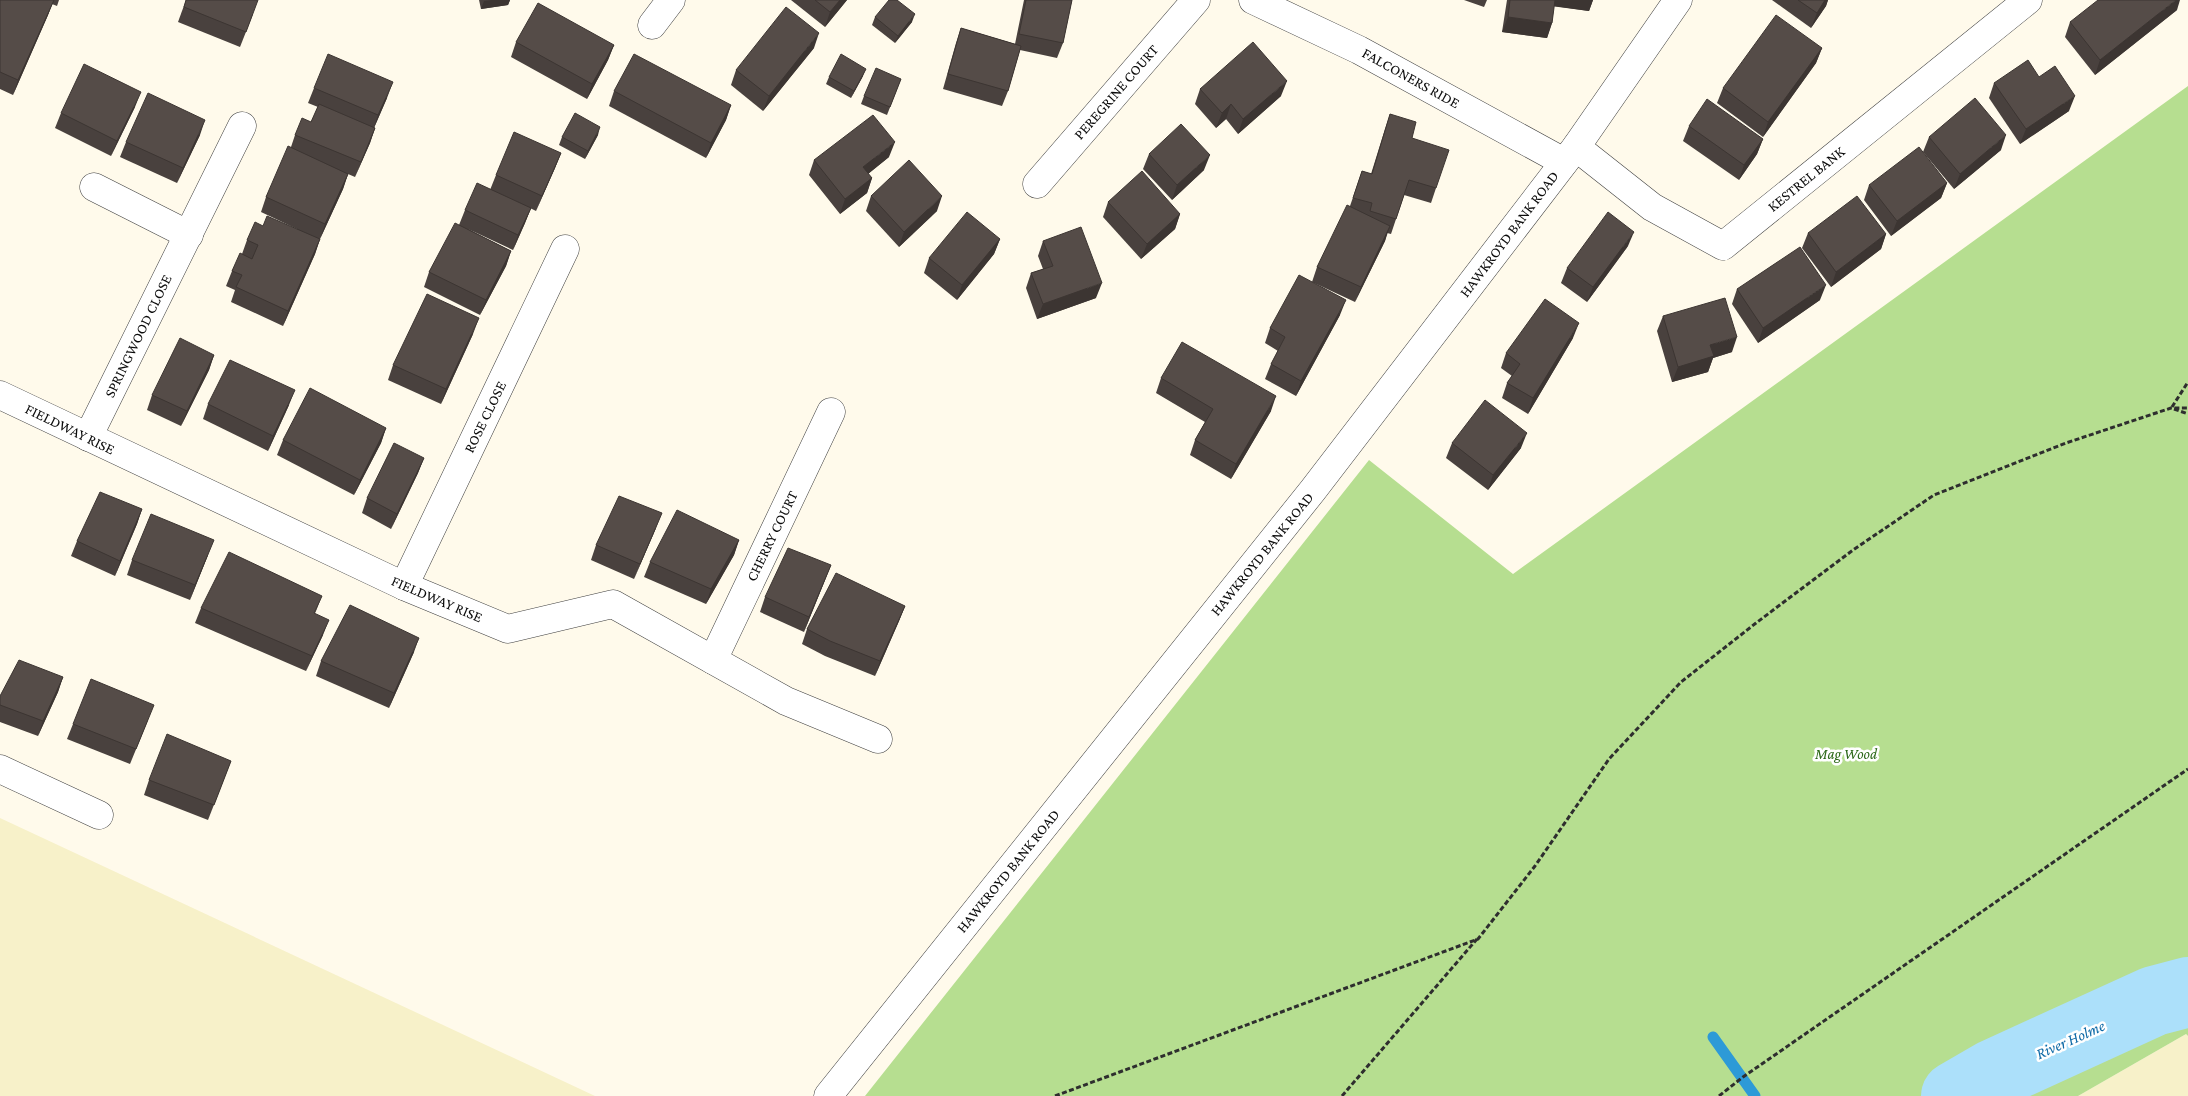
<svg xmlns="http://www.w3.org/2000/svg" width="2188" height="1096" font-family="'Crimson Pro',serif">
<style>
.farmland{fill:#f7f1c9}
.forest{fill:#b6de90}
.lines{fill:none;stroke-linecap:round;stroke-linejoin:round}
.stream{stroke:#2d9ad7;stroke-width:11}
.river{stroke:#ace0fa;stroke-width:70}
.minor-casing{stroke:#3f3f3f;stroke-width:29}
.path{stroke:#2e2e2e;stroke-width:3;stroke-dasharray:5 2.5;stroke-linecap:butt}
.minor{stroke:#fff;stroke-width:28}
.wall{fill:#49413e}
.shaded-wall{fill:#3c3532}
.building{fill:#554c48;stroke:#3c3532}
.labels{text-anchor:middle;stroke-width:5;stroke-linejoin:round;paint-order:stroke}
.street-label{font-size:15px;fill:#0c0c0c;stroke:#fff}
.park-label{font-size:15px;font-style:italic;fill:#2c6818;stroke:#fff}
.water-label{font-size:16px;font-style:italic;fill:#0d69a6;stroke:#fff}
</style>
<rect width="100%" height="100%" fill="#fffaeb"/>
<!-- farmland -->
<g class="farmland">
<polygon points="0,818 595,1096 0,1096"/>
<polygon points="2186,1034 2188,1036 2188,1096 2078,1096"/>
</g>
<!-- forest -->
<polygon class="forest" points="2188,86 2188,1036 2186,1034 2078,1096 865,1096 1369,460 1513,574"/>
<g class="lines">
<!-- stream -->
<polyline class="stream" points="1713,1037 1755,1096"/>
<!-- river -->
<polyline class="river" points="1956,1096 1994,1074 2154,1001 2188,992"/>
<!-- minor casing -->
<g class="minor-casing">
<g id="minor">
<polyline points="1253,0 1359,50 1564,162"/>
<polyline points="652,25 671,0"/>
<polyline points="1576,147 1652,207 1723,246 2028,0"/>
<polyline points="1037,184 1196,0"/>
<polyline points="94,187 189,235"/>
<polyline points="0,395 404,586 508,629 613,604 786,701 878,739"/>
<polyline points="88,437 242,126"/>
<polyline points="404,586 565,249"/>
<polyline points="713,660 831,412"/>
<polyline points="0,769 99,815"/>
<polyline points="828,1096 1313,490 1576,147 1678,0"/>
</g>
</g>
<!-- path -->
<g class="path">
<polyline points="2172,407 2188,382"/>
<polyline points="2174,409 2188,414"/>
<polyline points="1055,1096 1478,939 1535,866 1609,759 1681,682 1756,623 1853,550 1934,495 2066,443 2171,408 2188,408"/>
<polyline points="1342,1096 1477,939"/>
<polyline points="1719,1096 1743,1077 2188,769"/>
</g>
<!-- minor -->
<use href="#minor" class="minor"/>
</g>
<!-- wall -->
<g class="wall">
<polygon points="0,0 59,0 57,6 52,4 48,15 13,95 0,89"/>
<polygon points="186,0 253,14 240,47 178,22"/>
<polygon points="479,0 510,0 508,5 481,9"/>
<polygon points="791,0 847,0 825,27"/>
<polygon points="1024,0 1072,0 1063,43 1057,58 1020,50 1008,91 1002,106 943,89 956,43 961,28 1015,44"/>
<polygon points="1464,0 1487,0 1484,7"/>
<polygon points="1507,0 1593,0 1589,11 1554,6 1552,23 1547,38 1502,32"/>
<polygon points="1772,0 1828,0 1826,6 1811,28"/>
<polygon points="2177,10 2095,75 2065,37 2070,22"/>
<polygon points="875,17 912,22 895,43 872,25"/>
<polygon points="516,42 614,45 608,60 587,99 511,57"/>
<polygon points="814,48 763,111 731,85 736,70"/>
<polygon points="1822,48 1816,63 1763,137 1717,103 1723,88"/>
<polygon points="863,76 851,98 826,84 829,77"/>
<polygon points="2039,77 2069,111 2020,144 1989,98 1994,83"/>
<polygon points="901,79 887,115 861,104 864,96"/>
<polygon points="314,88 387,98 374,128 375,128 370,143 355,177 348,174 343,189 320,239 315,254 283,326 231,302 235,290 226,286 232,271 242,254 247,240 297,229 261,212 266,197 291,147 295,135 311,122 318,107 308,103"/>
<polygon points="1200,89 1281,96 1238,134 1226,119 1216,128 1195,104"/>
<polygon points="614,91 731,105 726,120 706,158 609,106"/>
<polygon points="135,107 111,156 55,128 61,113"/>
<polygon points="1390,114 1412,138 1436,188 1431,203 1404,195 1391,234 1387,233 1385,241 1355,302 1312,282 1340,315 1296,396 1265,379 1271,364 1278,351 1265,343 1270,328 1312,282 1317,267 1350,206 1362,171 1371,174 1385,129"/>
<polygon points="1689,126 1763,139 1757,154 1739,180 1683,141"/>
<polygon points="200,135 177,183 120,157 126,142"/>
<polygon points="598,135 585,159 559,145 562,137"/>
<polygon points="1929,137 2001,150 1954,189 1923,152"/>
<polygon points="561,153 555,168 536,211 528,207 531,208 525,223 513,250 468,229 511,251 506,266 480,315 424,287 429,272 459,225 465,210 490,190 496,175"/>
<polygon points="1149,154 1204,170 1172,200 1143,169"/>
<polygon points="889,157 868,174 872,178 867,193 840,214 809,175 814,160"/>
<polygon points="1947,183 1941,198 1891,236 1864,200 1869,185"/>
<polygon points="871,196 937,211 899,247 866,211"/>
<polygon points="1108,202 1180,214 1175,229 1141,259 1103,217"/>
<polygon points="1808,233 1886,234 1881,249 1831,287 1802,248"/>
<polygon points="1000,239 994,254 957,300 924,273 929,258"/>
<polygon points="1043,241 1096,298 1037,319 1026,288 1031,273 1043,269 1038,256"/>
<polygon points="1628,246 1587,302 1561,283 1567,268"/>
<polygon points="1737,289 1820,300 1758,343 1732,304"/>
<polygon points="1663,316 1732,352 1713,358 1708,372 1672,382 1657,331"/>
<polygon points="473,334 441,404 388,380 393,365"/>
<polygon points="1573,338 1528,414 1502,398 1507,383 1512,376 1501,368 1506,353"/>
<polygon points="214,355 209,370 181,426 147,410 152,395"/>
<polygon points="1161,378 1271,411 1231,479 1190,455 1195,440 1205,422 1156,393"/>
<polygon points="208,404 289,405 268,451 203,419"/>
<polygon points="386,428 381,443 354,495 277,455 283,440"/>
<polygon points="1452,443 1521,448 1488,490 1446,458"/>
<polygon points="424,458 418,473 391,529 362,513 367,498"/>
<polygon points="142,509 137,524 115,576 71,556 77,541"/>
<polygon points="656,528 634,579 591,560 596,545"/>
<polygon points="739,540 734,555 706,604 644,577 650,562"/>
<polygon points="208,555 190,600 127,575 132,560"/>
<polygon points="831,565 825,580 804,632 760,612 765,597"/>
<polygon points="905,606 899,621 875,676 825,656 802,644 807,629"/>
<polygon points="201,608 315,614 323,635 306,671 195,623"/>
<polygon points="414,652 389,708 316,676 321,661"/>
<polygon points="63,677 58,692 38,736 0,722 0,696"/>
<polygon points="148,720 130,764 67,739 73,724"/>
<polygon points="231,761 208,820 144,795 149,780"/>
</g>
<!-- shaded-wall -->
<g class="shaded-wall">
<polygon points="54,0 48,15 13,95 18,80"/>
<polygon points="492,0 510,0 508,5 481,9 484,1"/>
<polygon points="840,0 847,0 825,27 830,12"/>
<polygon points="1553,0 1593,0 1589,11 1551,6"/>
<polygon points="1825,0 1828,0 1826,6 1811,28 1817,13"/>
<polygon points="2176,0 2180,0 2177,10 2095,75 2100,60"/>
<polygon points="915,14 912,22 895,43 898,36"/>
<polygon points="1508,17 1552,23 1547,38 1502,32"/>
<polygon points="819,33 814,48 763,111 769,96"/>
<polygon points="614,45 608,60 587,99 592,84"/>
<polygon points="1822,48 1816,63 1763,137 1768,122"/>
<polygon points="866,69 863,76 851,98 854,91"/>
<polygon points="1287,81 1281,96 1238,134 1243,119"/>
<polygon points="393,82 387,98 373,130 378,115"/>
<polygon points="141,92 135,107 111,156 117,141"/>
<polygon points="2075,96 2069,111 2020,144 2026,129"/>
<polygon points="1231,104 1226,119 1216,128 1222,113"/>
<polygon points="731,105 726,120 706,158 711,143"/>
<polygon points="205,120 200,135 177,183 183,168"/>
<polygon points="600,127 598,135 585,159 588,151"/>
<polygon points="375,128 370,143 355,177 361,162"/>
<polygon points="2006,135 2001,150 1954,189 1960,174"/>
<polygon points="1763,139 1757,154 1739,180 1744,165"/>
<polygon points="895,142 889,157 858,182 863,167"/>
<polygon points="561,153 555,168 536,211 542,196"/>
<polygon points="1210,155 1204,170 1172,200 1177,185"/>
<polygon points="348,174 343,189 320,239 325,224"/>
<polygon points="872,178 867,193 840,214 845,199"/>
<polygon points="1947,183 1941,198 1891,236 1897,221"/>
<polygon points="942,196 937,211 899,247 904,232"/>
<polygon points="531,208 525,223 513,250 518,235"/>
<polygon points="1180,214 1175,229 1141,259 1147,244"/>
<polygon points="1390,226 1385,241 1355,302 1361,287"/>
<polygon points="1634,232 1628,246 1587,302 1593,287"/>
<polygon points="1886,234 1881,249 1831,287 1836,272"/>
<polygon points="320,239 315,254 283,326 288,311"/>
<polygon points="1000,239 994,254 957,300 962,285"/>
<polygon points="511,251 506,266 480,315 486,300"/>
<polygon points="1102,283 1096,298 1037,319 1043,304"/>
<polygon points="1826,285 1820,300 1758,343 1763,328"/>
<polygon points="1346,300 1340,315 1296,396 1301,381"/>
<polygon points="479,318 473,334 441,404 446,389"/>
<polygon points="1579,323 1573,338 1528,414 1533,398"/>
<polygon points="1737,337 1732,352 1713,358 1708,372 1672,382 1678,367 1710,345"/>
<polygon points="214,355 209,370 181,426 187,411"/>
<polygon points="295,390 289,405 268,451 273,436"/>
<polygon points="1276,396 1271,411 1231,479 1236,464"/>
<polygon points="386,428 381,443 354,495 360,480"/>
<polygon points="1527,433 1521,448 1488,490 1493,475"/>
<polygon points="424,458 418,473 391,529 397,514"/>
<polygon points="142,509 137,524 115,576 120,561"/>
<polygon points="662,513 656,528 634,579 640,564"/>
<polygon points="214,540 190,600 195,585"/>
<polygon points="739,540 734,555 706,604 711,589"/>
<polygon points="831,565 825,580 804,632 809,617"/>
<polygon points="322,596 316,611 308,628 314,613"/>
<polygon points="905,606 899,621 875,676 880,661"/>
<polygon points="329,620 323,635 306,671 312,656"/>
<polygon points="419,638 414,652 389,708 394,693"/>
<polygon points="63,677 58,692 38,736 43,721"/>
</g>
<!-- building -->
<g class="building">
<polygon points="0,0 54,0 18,80 0,72"/>
<polygon points="186,0 258,0 246,32 184,7"/>
<polygon points="815,0 840,0 830,12"/>
<polygon points="889,0 897,0 915,14 898,36 875,17"/>
<polygon points="1026,0 1072,0 1063,43 1019,34"/>
<polygon points="1510,0 1555,0 1552,23 1508,17"/>
<polygon points="1798,0 1825,0 1817,13"/>
<polygon points="2098,0 2176,0 2100,60 2070,22"/>
<polygon points="538,3 614,45 592,84 516,42"/>
<polygon points="786,7 819,33 769,96 736,70"/>
<polygon points="1776,15 1822,48 1768,122 1723,88"/>
<polygon points="961,28 1021,46 1008,91 948,74"/>
<polygon points="1253,42 1287,81 1243,119 1231,104 1222,113 1200,89"/>
<polygon points="328,54 393,82 378,115 314,88"/>
<polygon points="634,54 731,105 711,143 614,91"/>
<polygon points="841,54 866,69 854,91 829,77"/>
<polygon points="2028,60 2039,77 2055,66 2075,96 2026,129 1994,83"/>
<polygon points="84,64 141,92 117,141 61,113"/>
<polygon points="876,68 901,79 890,107 864,96"/>
<polygon points="148,93 205,120 183,168 126,142"/>
<polygon points="1975,98 2006,135 1960,174 1929,137"/>
<polygon points="1707,99 1763,139 1744,165 1689,126"/>
<polygon points="319,104 375,128 361,162 295,135 302,118 311,122"/>
<polygon points="575,113 600,127 588,151 562,137"/>
<polygon points="1390,114 1416,122 1412,138 1449,150 1436,188 1409,180 1396,219 1370,211 1372,203 1353,198 1362,171 1372,174"/>
<polygon points="873,115 895,142 863,167 872,178 845,199 814,160"/>
<polygon points="1181,124 1210,155 1177,185 1149,154"/>
<polygon points="514,132 561,153 542,196 496,175"/>
<polygon points="288,146 348,174 325,224 266,197"/>
<polygon points="1919,147 1947,183 1897,221 1869,185"/>
<polygon points="909,160 942,196 904,232 871,196"/>
<polygon points="1142,171 1180,214 1147,244 1108,202"/>
<polygon points="477,183 531,208 518,235 465,210"/>
<polygon points="1857,196 1886,234 1836,272 1808,233"/>
<polygon points="1347,205 1390,226 1361,287 1317,267"/>
<polygon points="967,212 1000,239 962,285 929,258"/>
<polygon points="1608,212 1634,232 1593,287 1567,268"/>
<polygon points="267,216 320,239 288,311 236,287 242,275 232,271 240,253 252,259 258,245 247,240 255,222 263,226"/>
<polygon points="455,223 511,251 486,300 429,272"/>
<polygon points="1081,227 1102,283 1043,304 1031,273 1053,266 1043,241"/>
<polygon points="1800,247 1826,285 1763,328 1737,289"/>
<polygon points="1299,275 1346,300 1301,381 1271,364 1285,337 1270,328"/>
<polygon points="427,294 479,318 446,389 393,365"/>
<polygon points="1725,298 1737,337 1710,345 1714,356 1678,367 1663,316"/>
<polygon points="1545,299 1579,323 1533,398 1507,383 1520,364 1506,353"/>
<polygon points="180,338 214,355 187,411 152,395"/>
<polygon points="1182,342 1276,396 1236,464 1195,440 1213,409 1161,378"/>
<polygon points="230,360 295,390 273,436 208,404"/>
<polygon points="310,388 386,428 360,480 283,440"/>
<polygon points="1485,400 1527,433 1493,475 1452,443"/>
<polygon points="394,443 424,458 397,514 367,498"/>
<polygon points="100,492 142,509 120,561 77,541"/>
<polygon points="619,496 662,513 640,564 596,545"/>
<polygon points="677,510 739,540 711,589 650,562"/>
<polygon points="151,514 214,540 195,585 132,560"/>
<polygon points="788,548 831,565 809,617 765,597"/>
<polygon points="229,552 322,596 314,613 329,620 312,656 201,608"/>
<polygon points="836,573 905,606 880,661 830,641 807,629"/>
<polygon points="350,605 419,638 394,693 321,661"/>
<polygon points="19,660 63,677 43,721 0,705 0,696"/>
<polygon points="91,679 154,705 136,749 73,724"/>
<polygon points="167,734 231,761 214,805 149,780"/>
</g>
<g class="labels">
<!-- street labels -->
<g class="street-label">
<text transform="translate(1411 78) rotate(29)" y="5">FALCONERS RIDE</text>
<text transform="translate(1116 92) rotate(-49)" y="5">PEREGRINE COURT</text>
<text transform="translate(1806 179) rotate(-39)" y="5">KESTREL BANK</text>
<text transform="translate(1509 234) rotate(-53)" y="5">HAWKROYD BANK ROAD</text>
<text transform="translate(138 336) rotate(-64)" y="5">SPRINGWOOD CLOSE</text>
<text transform="translate(485 417) rotate(-64)" y="5">ROSE CLOSE</text>
<text transform="translate(70 429) rotate(26)" y="5">FIELDWAY RISE</text>
<text transform="translate(772 536) rotate(-64)" y="5">CHERRY COURT</text>
<text transform="translate(1262 554) rotate(-51)" y="5">HAWKROYD BANK ROAD</text>
<text transform="translate(437 599) rotate(23)" y="5">FIELDWAY RISE</text>
<text transform="translate(1008 871) rotate(-51)" y="5">HAWKROYD BANK ROAD</text>
</g>
<!-- park labels -->
<g class="park-label">
<text x="1846" y="759">Mag Wood</text>
</g>
<!-- water labels -->
<g class="water-label">
<text transform="translate(2070 1039) rotate(-24)" y="6">River Holme</text>
</g>
</g>
</svg>
